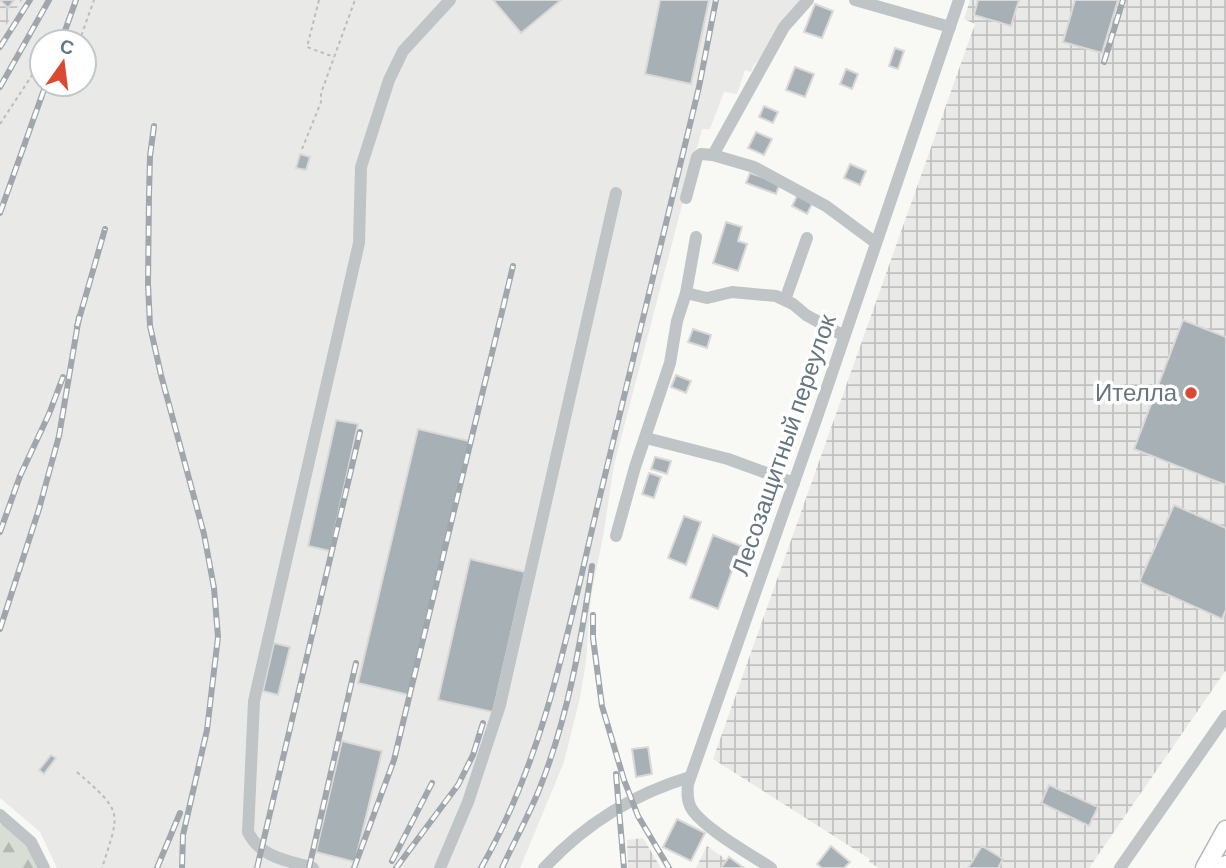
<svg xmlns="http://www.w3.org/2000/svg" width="1226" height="868" font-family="Barlow,sans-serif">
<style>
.built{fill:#e9e9e8;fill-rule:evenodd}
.industrial{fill:url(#industrial-grid)}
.forest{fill:url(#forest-firs)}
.building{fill:#a6b0b5;stroke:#dad9d8;stroke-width:2}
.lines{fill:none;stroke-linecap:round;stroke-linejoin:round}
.highway-casing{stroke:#b3b8ba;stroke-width:21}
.path{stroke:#babdbf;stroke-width:2;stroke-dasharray:3.5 3.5;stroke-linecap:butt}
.minor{stroke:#bfc4c7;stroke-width:12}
.highway{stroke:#fff;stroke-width:18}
.rail-casing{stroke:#9fa7ac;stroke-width:6}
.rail{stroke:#fff;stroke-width:3.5;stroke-dasharray:10;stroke-linecap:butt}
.poi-dot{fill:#db4932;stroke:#fff;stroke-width:2.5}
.labels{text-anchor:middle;stroke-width:7;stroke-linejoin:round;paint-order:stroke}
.poi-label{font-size:24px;fill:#64767f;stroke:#fff;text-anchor:end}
.street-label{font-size:24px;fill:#64767f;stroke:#fff}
</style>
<defs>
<pattern id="industrial-grid" width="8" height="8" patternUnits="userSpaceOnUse" patternTransform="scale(1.75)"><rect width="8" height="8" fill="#e9e9e8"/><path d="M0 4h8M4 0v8" fill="none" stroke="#c0c1c1"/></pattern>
<pattern id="forest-firs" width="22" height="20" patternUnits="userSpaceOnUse" patternTransform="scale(1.75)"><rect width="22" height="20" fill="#d8ddd5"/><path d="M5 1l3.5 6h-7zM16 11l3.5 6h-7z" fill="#b3b8b2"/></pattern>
</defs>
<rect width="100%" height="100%" fill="#f8f8f5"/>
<!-- built -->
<path class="built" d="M22,0H813L803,13L754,65L751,72L745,70L737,94L724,92L710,129H702L614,465L603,537L591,596L586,661L580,698L564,762L520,868H57L40,832L0,798V35ZM42,42H84V84H42Z"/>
<!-- industrial -->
<g class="industrial">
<polygon points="0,0 22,0 0,35"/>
<polygon points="970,0 1226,0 1226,670 1089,868 879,868 869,862 870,859 713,759 975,24 964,19"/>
<polygon points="643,838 661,868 628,868 627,840"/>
<polygon points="707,846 738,868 696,868"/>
</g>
<!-- forest -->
<polygon class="forest" points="6,819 44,868 0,868 0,825"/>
<!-- building -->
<g class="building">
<polygon points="0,0 14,0 8,8"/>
<polygon points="493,0 561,0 521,33"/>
<polygon points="660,0 709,0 691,84 645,74"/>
<polygon points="978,0 1019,0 1011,26 974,15"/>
<polygon points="1075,0 1118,0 1102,53 1063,42"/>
<polygon points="815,4 833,11 822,38 804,32"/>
<polygon points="895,48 904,51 898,69 889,66"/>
<polygon points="795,67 814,74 805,97 786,90"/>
<polygon points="846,69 858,74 852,89 840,84"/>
<polygon points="764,106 778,112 773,123 759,117"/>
<polygon points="756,132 772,139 764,155 748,148"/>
<polygon points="300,154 310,157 306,170 296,168"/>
<polygon points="850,164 866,171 860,185 844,178"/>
<polygon points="750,173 780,183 776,194 746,183"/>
<polygon points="798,194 813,202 807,214 792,206"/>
<polygon points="726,222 742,227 738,241 747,244 738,271 713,263"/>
<polygon points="1183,320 1226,337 1226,485 1134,449"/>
<polygon points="693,329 711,335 707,348 688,342"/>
<polygon points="676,375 691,381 686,393 671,387"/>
<polygon points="336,420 358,424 330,551 308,546"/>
<polygon points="418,429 469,441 409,695 358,683"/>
<polygon points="655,457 671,461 667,474 651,469"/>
<polygon points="649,473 661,477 654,498 642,494"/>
<polygon points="1174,505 1226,528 1226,610 1222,619 1139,582"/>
<polygon points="684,516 701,522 686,565 668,558"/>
<polygon points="713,535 741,546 718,609 690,598"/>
<polygon points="470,559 525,572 493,712 438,700"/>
<polygon points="274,643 290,647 278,695 263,691"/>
<polygon points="342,741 382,751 355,862 316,852"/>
<polygon points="648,747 652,774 636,777 632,749"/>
<polygon points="51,755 56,758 44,774 39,770"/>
<polygon points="1049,785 1098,807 1089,826 1041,803"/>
<polygon points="677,819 705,833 691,861 663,847"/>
<polygon points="831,846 850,862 844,868 822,868 817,864"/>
<polygon points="982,846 1003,859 998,868 968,868"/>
<polygon points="729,857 744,868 721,868"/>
</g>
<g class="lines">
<!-- highway casing -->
<g class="highway-casing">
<g id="highway">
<polyline points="1205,868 1226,830"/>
<polyline points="1224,868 1226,865"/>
</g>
</g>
<!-- path -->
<g class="path">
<polyline points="319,0 307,47 334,57"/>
<polyline points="79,42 94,0"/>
<polyline points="0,124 38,66 42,66"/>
<polyline points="302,149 321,102 321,93 355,0"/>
<path d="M77,772C124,813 120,811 102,868"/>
</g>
<!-- minor -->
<g class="minor">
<polyline points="808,0 784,27 713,155 754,167 826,206 876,243"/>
<polyline points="855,0 950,27"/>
<polyline points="686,198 697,157 701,154 713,155"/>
<polyline points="686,293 707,298 732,292 776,296 793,304 806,315 844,336"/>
<polyline points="785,300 807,238"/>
<polyline points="646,438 728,459 794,483"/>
<polyline points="616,536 635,467 670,363 677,321 686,293 696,237"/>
<polyline points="0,815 31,842 44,868"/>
<path d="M313,868C286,860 261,858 248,832L254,701L359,243L361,167L389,80L403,51L450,0"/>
<polyline points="440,868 468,802 500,705 616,193"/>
<path d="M544,868C585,824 633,794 690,777"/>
<path d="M771,868C750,854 707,830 693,811C687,803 687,794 688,784L818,414L959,0"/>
<polyline points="1120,868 1226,716"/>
</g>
<!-- highway -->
<use href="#highway" class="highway"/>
<!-- rail casing -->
<g class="rail-casing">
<g id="rail">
<polyline points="61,42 76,0"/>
<polyline points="0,47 30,0"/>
<polyline points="1104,62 1123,0"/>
<polyline points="0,87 49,0"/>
<polyline points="154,126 150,156 149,195 148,284 150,326 161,375 204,534 214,588 218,637 207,730 183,835 182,868"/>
<polyline points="0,213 46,84"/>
<polyline points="77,326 105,229"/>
<polyline points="0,532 20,476 49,414 63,377"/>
<polyline points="593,615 593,638 602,706 624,780 638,816 669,868"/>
<polyline points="0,629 39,509 59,436 79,317"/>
<polyline points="616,774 624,868"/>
<polyline points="392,861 432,783"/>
<polyline points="157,868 180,813"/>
<polyline points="257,868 360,432"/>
<polyline points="309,868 356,663"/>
<polyline points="354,868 394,760 513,266"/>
<polyline points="396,868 458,785 473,755 483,723"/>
<path d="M481,868C546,755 569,625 599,500C632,362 666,225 699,87L716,0"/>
<path d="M502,868C514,842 528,817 539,790C568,718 581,642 592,566"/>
</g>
</g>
<!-- rail -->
<use href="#rail" class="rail"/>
</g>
<!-- markers -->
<circle class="poi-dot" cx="1191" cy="393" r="7"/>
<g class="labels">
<!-- poi labels -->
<g class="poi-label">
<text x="1177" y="401">Ителла</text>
</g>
<!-- street labels -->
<g class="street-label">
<text transform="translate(784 445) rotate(-71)" y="8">Лесозащитный переулок</text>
</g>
</g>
<!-- north arrow -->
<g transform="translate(63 63) rotate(14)"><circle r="33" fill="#ffffff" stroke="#c1c8cc" stroke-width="2"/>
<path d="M0-5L12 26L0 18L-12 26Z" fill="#db4932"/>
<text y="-10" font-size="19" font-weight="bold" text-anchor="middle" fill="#64767f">С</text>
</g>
</svg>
